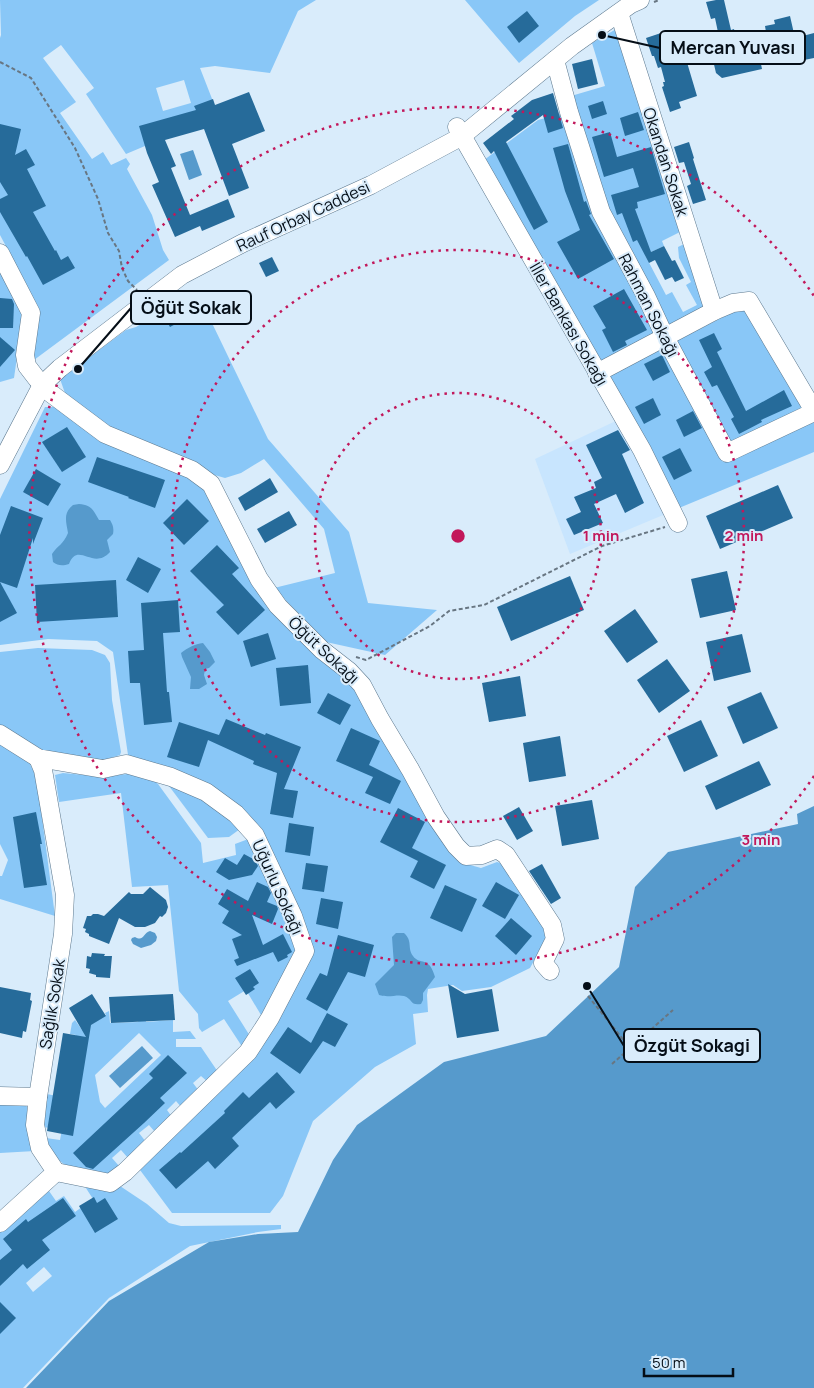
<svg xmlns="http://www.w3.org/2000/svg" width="814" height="1388" font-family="Manrope,sans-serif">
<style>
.built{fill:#c8e5fe}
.green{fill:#89c7f7;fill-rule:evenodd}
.water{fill:#569acc}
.building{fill:#266b9a}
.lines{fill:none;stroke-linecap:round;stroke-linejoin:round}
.minor-casing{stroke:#5d798f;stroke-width:19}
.path{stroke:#687682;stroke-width:2;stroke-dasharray:4 2.5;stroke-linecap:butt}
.minor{stroke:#fff;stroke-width:18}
.ring{fill:none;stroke:#c2185b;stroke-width:2.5;stroke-dasharray:2.5 5}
.labels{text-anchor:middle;stroke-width:4;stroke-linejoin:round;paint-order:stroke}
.street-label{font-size:16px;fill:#050e17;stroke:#d9ecfb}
.centre{fill:#c2185b;stroke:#d9ecfb;stroke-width:2.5}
.ring-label{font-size:15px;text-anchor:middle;font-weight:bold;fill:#c2185b;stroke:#d9ecfb;stroke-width:4;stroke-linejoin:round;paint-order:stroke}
.leader{fill:none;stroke:#050e17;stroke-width:2}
.callout-dot{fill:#050e17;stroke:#d9ecfb;stroke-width:2}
.callout{fill:#d9ecfb;stroke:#050e17;stroke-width:2}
.callout-label{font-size:18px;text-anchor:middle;font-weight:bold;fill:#050e17}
</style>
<rect width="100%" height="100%" fill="#d9ecfb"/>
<!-- built -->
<polygon class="built" points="620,419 668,513 570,554 535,459"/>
<!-- green -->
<g class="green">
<path d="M0,0H316L298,11L270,73L215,66L200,68L216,109L145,146L126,154L86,94L94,88L61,45L43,58L76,102L60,113L92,159L103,152L111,165L126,158L130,164L127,169L152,215L163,250L169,260L34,360L17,267L0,235V38L1,35ZM184,80L191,103L163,111L156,88Z"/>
<polygon points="465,0 599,0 575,16 519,63"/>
<polygon points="618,28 680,232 662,241 664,246 645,255 666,295 672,292 683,312 697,305 686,285 691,282 679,258 678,247 684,244 704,309 669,328 606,210 571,96 605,86 592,43"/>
<polygon points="564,113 658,333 598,363 484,160 538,120"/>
<polygon points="0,262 24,308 14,378 0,382"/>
<polygon points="197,292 268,439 349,532 368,603 437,610 385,655 326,642 274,588 335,573 324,529 264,459 241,473 225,478 211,474 110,431 66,396 60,379 126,330 136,327"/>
<polygon points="745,306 807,410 730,446 674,342"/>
<polygon points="665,347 723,462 814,421 814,452 679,508 606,377"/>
<polygon points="45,407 59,407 193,478 206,488 270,607 293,633 358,690 463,863 481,868 497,862 506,865 548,935 530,968 491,987 462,991 453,985 428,989 427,995 428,1012 413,1014 416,1044 375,1067 313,1121 283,1196 270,1213 172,1213 140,1170 249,1062 311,951 259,835 212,788 128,755 113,652 97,641 48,639 0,645 0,499"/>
<polygon points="38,648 92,650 105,655 110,663 112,700 121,752 120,755 104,760 71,756 43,750 0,725 0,652"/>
<polygon points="0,743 29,762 35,774 41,810 55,916 0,899 0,876 2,876 8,860 0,844"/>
<polygon points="63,773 105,777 134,773 149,776 158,784 201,843 203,863 236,855 235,844 251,838 300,952 261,1015 246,990 228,1001 250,1036 243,1048 224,1019 202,1032 199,1028 198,1014 179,991 168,885 132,887 121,793 59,802 55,775"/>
<polygon points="171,782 206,799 240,829 229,837 208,838 169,786"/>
<path d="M145,1009L146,1022L173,1020V1032L190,1031L196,1039H176V1047H201L218,1072L208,1082L201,1076L193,1083L199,1091L182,1108L176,1101L167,1110L172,1117L155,1132L149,1125L139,1133L146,1142L128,1158L121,1150L112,1158L119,1166L115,1170L105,1175L65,1165L51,1154L46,1138L60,1140L62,1129L41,1127L47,1094L66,1098L76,1035L70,1034L72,1023L75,1020L82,1030L106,1015L105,1013L109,1011L110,1023L138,1022ZM139,1033L161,1055L105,1108L100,1102L95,1075Z"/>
<polygon points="0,1103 26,1104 28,1111 35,1151 0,1153"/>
<path d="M84,1185L114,1191L120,1186L147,1204L169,1223L181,1226L281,1225V1229L258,1232L190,1246L109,1298L23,1388H0V1232L49,1191L56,1201L64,1196L75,1212L93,1199ZM44,1267L52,1276L33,1292L26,1283Z"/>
</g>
<!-- water -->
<g class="water">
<polygon points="193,150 202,175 189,180 180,154"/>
<path d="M79,504C92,505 93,510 99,520H110C113,525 114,528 113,534L107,540L110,552C93,571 78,541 69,564C63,566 58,566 53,562L52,554C58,545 63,545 68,533C66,521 63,513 73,505Z"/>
<path d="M203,643L210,652L215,662L209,668L205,669L204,675L207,684L199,689H190L191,677L182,657L181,653C187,648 195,644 203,643Z"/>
<polygon points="814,806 814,1388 26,1388 109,1301 209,1242 258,1234 298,1232 333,1160 357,1125 444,1062 546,1036 619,967 635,887 668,852 798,824 797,814"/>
<path d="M150,931L155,933L157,937L156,941L151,945L141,948L133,944L131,940L132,938L135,937C144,942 143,933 150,931Z"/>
<path d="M396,933H404C413,941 407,948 413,956C420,966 429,955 435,977L423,993V1000L421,1004C410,1006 413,999 404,996C397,994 389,998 379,995L375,984L394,965L392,937Z"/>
<polygon points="142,1046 153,1058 120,1088 109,1076"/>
</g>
<!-- building -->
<g class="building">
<polygon points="716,0 724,0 731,30 734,29 738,50 768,44 765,26 775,24 774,20 790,16 795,38 814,33 814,58 779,65 758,50 762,69 722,78 716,73 708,39 719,37 715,18 711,19 706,2"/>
<polygon points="527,11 539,26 519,43 507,27"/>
<polygon points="667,31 674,52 683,49 697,96 679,102 681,108 670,112 662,87 664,86 663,82 665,82 661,67 658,68 654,56 652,56 646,38"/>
<polygon points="592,59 598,84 578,89 572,64"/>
<polygon points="249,92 265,131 232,144 249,188 229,196 204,129 165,140 176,166 171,168 190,215 228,199 235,217 202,231 200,226 175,237 152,185 159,182 147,153 139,126 196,110 194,106 213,99 215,105"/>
<polygon points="553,93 563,128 548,133 543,115 506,142 548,222 534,230 527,217 494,151 491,154 483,143 514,119 511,116 532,100"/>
<polygon points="603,101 607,114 592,119 588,106"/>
<polygon points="638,112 644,130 625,136 620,118"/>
<polygon points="0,124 21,129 15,155 26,149 35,165 27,169 46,206 33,212 55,251 56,250 61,260 68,256 75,268 43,285 27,256 26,257 0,212 0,199 8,195 0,182"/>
<polygon points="610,132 617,157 651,147 665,194 637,202 638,208 635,209 651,252 664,246 672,261 675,260 684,278 675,282 672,277 665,280 655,260 649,263 637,240 633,242 622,213 617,215 611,195 639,187 633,168 604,177 592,137"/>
<polygon points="689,142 694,158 693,159 706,200 693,204 687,186 691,184 684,162 679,163 674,147"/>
<polygon points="568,144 584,202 586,201 591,214 589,215 614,259 578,279 557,242 580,230 565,191 553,148"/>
<polygon points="272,257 279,271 266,277 259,263"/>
<polygon points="624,289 647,330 625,341 627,345 613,352 602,330 606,328 593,306"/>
<polygon points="0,298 12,299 14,304 13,328 0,328"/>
<polygon points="182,303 189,317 170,327 163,314"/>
<polygon points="714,333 722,349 717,352 746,411 784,390 792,406 761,420 762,422 739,434 731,419 734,417 717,385 712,387 704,372 712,367 699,340"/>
<polygon points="0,337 15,350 0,367"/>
<polygon points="662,355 670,372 653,381 644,364"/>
<polygon points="653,398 661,415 644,424 635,407"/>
<polygon points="693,411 702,428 684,437 676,420"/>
<polygon points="67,427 86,457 62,472 42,442"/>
<polygon points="618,430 630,450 622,454 644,503 625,513 616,494 594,504 603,523 574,535 566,519 581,512 574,497 596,488 594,482 602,478 586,445"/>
<polygon points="680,448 692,471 674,480 662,457"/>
<polygon points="97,457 165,480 155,508 128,498 129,497 88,482"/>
<polygon points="36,469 61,484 48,506 23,492"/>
<polygon points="270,478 278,492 245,511 238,498"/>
<polygon points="778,485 793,518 720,549 706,516"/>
<polygon points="187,499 209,521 184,545 163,523"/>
<polygon points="11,506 43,518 33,544 33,538 17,588 0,582 0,535"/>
<polygon points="289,511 297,525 265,543 257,529"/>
<polygon points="217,545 239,568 232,574 265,610 238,635 216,612 224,605 190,571"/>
<polygon points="138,557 161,569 148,593 126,580"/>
<polygon points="727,571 736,610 700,618 691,579"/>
<polygon points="570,576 584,610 511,641 497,607"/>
<polygon points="116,580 118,617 37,622 35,585"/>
<polygon points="0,582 17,613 0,622"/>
<polygon points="178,600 180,632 163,633 167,692 169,692 172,722 144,725 140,683 130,683 128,651 144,650 141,603"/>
<polygon points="635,609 658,642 627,663 604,631"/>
<polygon points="268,633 276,659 251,667 243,641"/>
<polygon points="742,634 751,672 714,681 706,642"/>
<polygon points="667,659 690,691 659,713 637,680"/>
<polygon points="308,665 311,703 280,706 276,668"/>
<polygon points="520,676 526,716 489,722 482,683"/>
<polygon points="761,692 778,728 743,744 727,707"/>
<polygon points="328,693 351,705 340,725 317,713"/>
<polygon points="226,719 265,735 266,733 301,747 284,789 298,791 293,818 270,814 277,773 253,764 254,761 208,740 199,767 167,757 179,722 219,735"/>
<polygon points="701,720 718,756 684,772 667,736"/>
<polygon points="351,728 380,741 369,765 401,781 390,804 365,793 373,777 336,761"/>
<polygon points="560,736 566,776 529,782 523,743"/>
<polygon points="759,761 771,785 716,810 705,786"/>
<polygon points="592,800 599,839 562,846 555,806"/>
<polygon points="519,807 533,831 517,840 503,816"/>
<polygon points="398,808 425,822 412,848 446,865 434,889 410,877 418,861 380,842"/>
<polygon points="36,812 42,844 40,844 47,885 24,888 13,817"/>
<polygon points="289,823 314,827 310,856 285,852"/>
<polygon points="244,854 255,860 258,866 252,875 229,880 216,872 225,858 237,865"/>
<polygon points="306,863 328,866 324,892 302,889"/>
<polygon points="542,864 561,898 551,904 529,871"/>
<polygon points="257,882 268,887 271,893 267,902 277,906 278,909 272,924 252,915 263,945 283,934 292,952 287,955 288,957 278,962 273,952 237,966 234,960 239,958 232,939 242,935 222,923 229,911 218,904 227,889 248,901"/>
<polygon points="496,882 519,895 505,919 482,906"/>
<polygon points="445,885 477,899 462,932 430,918"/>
<polygon points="150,887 166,900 168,907 166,913 162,917 160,916 155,923 145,927 135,927 119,918 109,944 89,936 89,934 85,932 86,929 83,928 87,916 91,916 93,914 98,914 104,916 129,892 131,894 143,894"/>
<polygon points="321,898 343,902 338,929 316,924"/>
<polygon points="511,918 532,936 516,955 495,936"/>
<polygon points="338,935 374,945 365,977 348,972 327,1011 306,999 320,973 327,976"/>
<polygon points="92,953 105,954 104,956 112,956 110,978 96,977 96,975 89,973 90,969 86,968 87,956 91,957"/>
<polygon points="250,969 259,983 253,987 255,989 246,995 235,978"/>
<polygon points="448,984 465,994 492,989 499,1031 457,1038"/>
<polygon points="0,987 31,993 30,1000 32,1001 26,1032 23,1031 22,1038 0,1033"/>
<polygon points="92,994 106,1016 91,1025 73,1136 47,1131 63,1033 86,1037 69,1008"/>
<polygon points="173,994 175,1020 111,1023 109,997"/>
<polygon points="327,1013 348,1024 335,1047 323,1041 300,1074 270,1053 288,1027 311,1043"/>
<polygon points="168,1055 187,1073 160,1098 165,1103 144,1123 93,1169 86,1167 73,1153 153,1078 149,1074"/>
<polygon points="277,1072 295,1092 276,1109 270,1102 232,1138 239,1146 215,1169 208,1161 176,1189 159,1170 180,1152 181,1153 225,1113 224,1111 243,1092 249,1098"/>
<polygon points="94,1197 97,1203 105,1198 118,1219 95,1233 79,1206"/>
<polygon points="63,1198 76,1216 42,1240 50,1250 27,1269 23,1264 0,1286 0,1260 12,1250 3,1239 26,1219 28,1222"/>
<polygon points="0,1302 16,1318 0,1334"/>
</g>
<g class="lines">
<!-- minor casing -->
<g class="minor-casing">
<g id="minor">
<polyline points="619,13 714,311"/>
<polyline points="555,60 569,112 601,212 646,296 665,337 727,453 814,412"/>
<polyline points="457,127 642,450 678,523"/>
<polyline points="0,253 31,313 25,355 27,366 37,379 49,392 105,434 192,470 211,484 259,579 278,606 322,650 349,671 362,685 380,719 410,769 436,817 456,846 466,856 482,855 497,849 506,855 552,925 555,939 543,963 550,971"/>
<polyline points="597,373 714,311 733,303 749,301 814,411"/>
<polyline points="0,465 42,385 60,368 182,275 243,243 371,185 455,140 462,136 572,46 631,4 640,0"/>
<polyline points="0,734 38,758 103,769 126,764 171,777 206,792 236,814 255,835 293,916 305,951 270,1018 248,1052 125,1172 110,1183 56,1172"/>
<polyline points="0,1096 38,1097"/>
<polyline points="0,1223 56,1172 40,1148 35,1125 38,1097 63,934 65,895 43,770 38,758"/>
</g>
</g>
<!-- path -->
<g class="path">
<polyline points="654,2 659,0"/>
<polyline points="0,62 31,78 75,148 98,199 108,233 119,251 122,268 128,281 137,290"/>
<polyline points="356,657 366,660 430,626 449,611 484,605 602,546 665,527"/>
<polyline points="588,996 630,1048"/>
<polyline points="612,1064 673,1010"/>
</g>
<!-- minor -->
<use href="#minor" class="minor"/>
</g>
<!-- distance rings -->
<g class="ring">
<circle cx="458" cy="536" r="143"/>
<circle cx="458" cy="536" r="286"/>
<path d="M814 776A429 429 0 1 1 814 296"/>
</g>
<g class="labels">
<!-- street labels -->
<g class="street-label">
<text transform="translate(666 162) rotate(72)" y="6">Okandan Sokak</text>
<text transform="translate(303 216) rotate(-25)" y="6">Rauf Orbay Caddesi</text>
<text transform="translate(649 305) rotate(63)" y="6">Rahman Sokağı</text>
<text transform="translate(569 324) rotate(60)" y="6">İller Bankası Sokağı</text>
<text transform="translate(324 650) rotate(43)" y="6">Öğüt Sokağı</text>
<text transform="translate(278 887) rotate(66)" y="6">Uğurlu Sokağı</text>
<text transform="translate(52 1004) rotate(-81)" y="6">Sağlık Sokak</text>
</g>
</g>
<circle cx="458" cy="536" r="8" class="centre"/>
<g class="ring-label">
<text x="601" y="541">1 min</text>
<text x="744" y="541">2 min</text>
<text x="761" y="845">3 min</text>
</g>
<!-- callouts -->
<path class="leader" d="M602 35L660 48M78 369L131 308M587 986L624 1046"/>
<g class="callout-dot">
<circle cx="602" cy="35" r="5"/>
<circle cx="78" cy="369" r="5"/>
<circle cx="587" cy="986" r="5"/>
</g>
<g class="callout">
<rect x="660" y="31" width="145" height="33" rx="5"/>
<rect x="131" y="291" width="120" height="33" rx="5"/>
<rect x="624" y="1029" width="136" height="33" rx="5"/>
</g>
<g class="callout-label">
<text x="733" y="54">Mercan Yuvası</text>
<text x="191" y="314">Öğüt Sokak</text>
<text x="692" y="1052">Özgüt Sokagi</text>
</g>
<!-- scale -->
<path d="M644 1368v8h89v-8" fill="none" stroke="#050e17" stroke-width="2.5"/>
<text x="652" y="1368" font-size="15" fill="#050e17" stroke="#d9ecfb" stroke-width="4" paint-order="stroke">50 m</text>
</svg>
